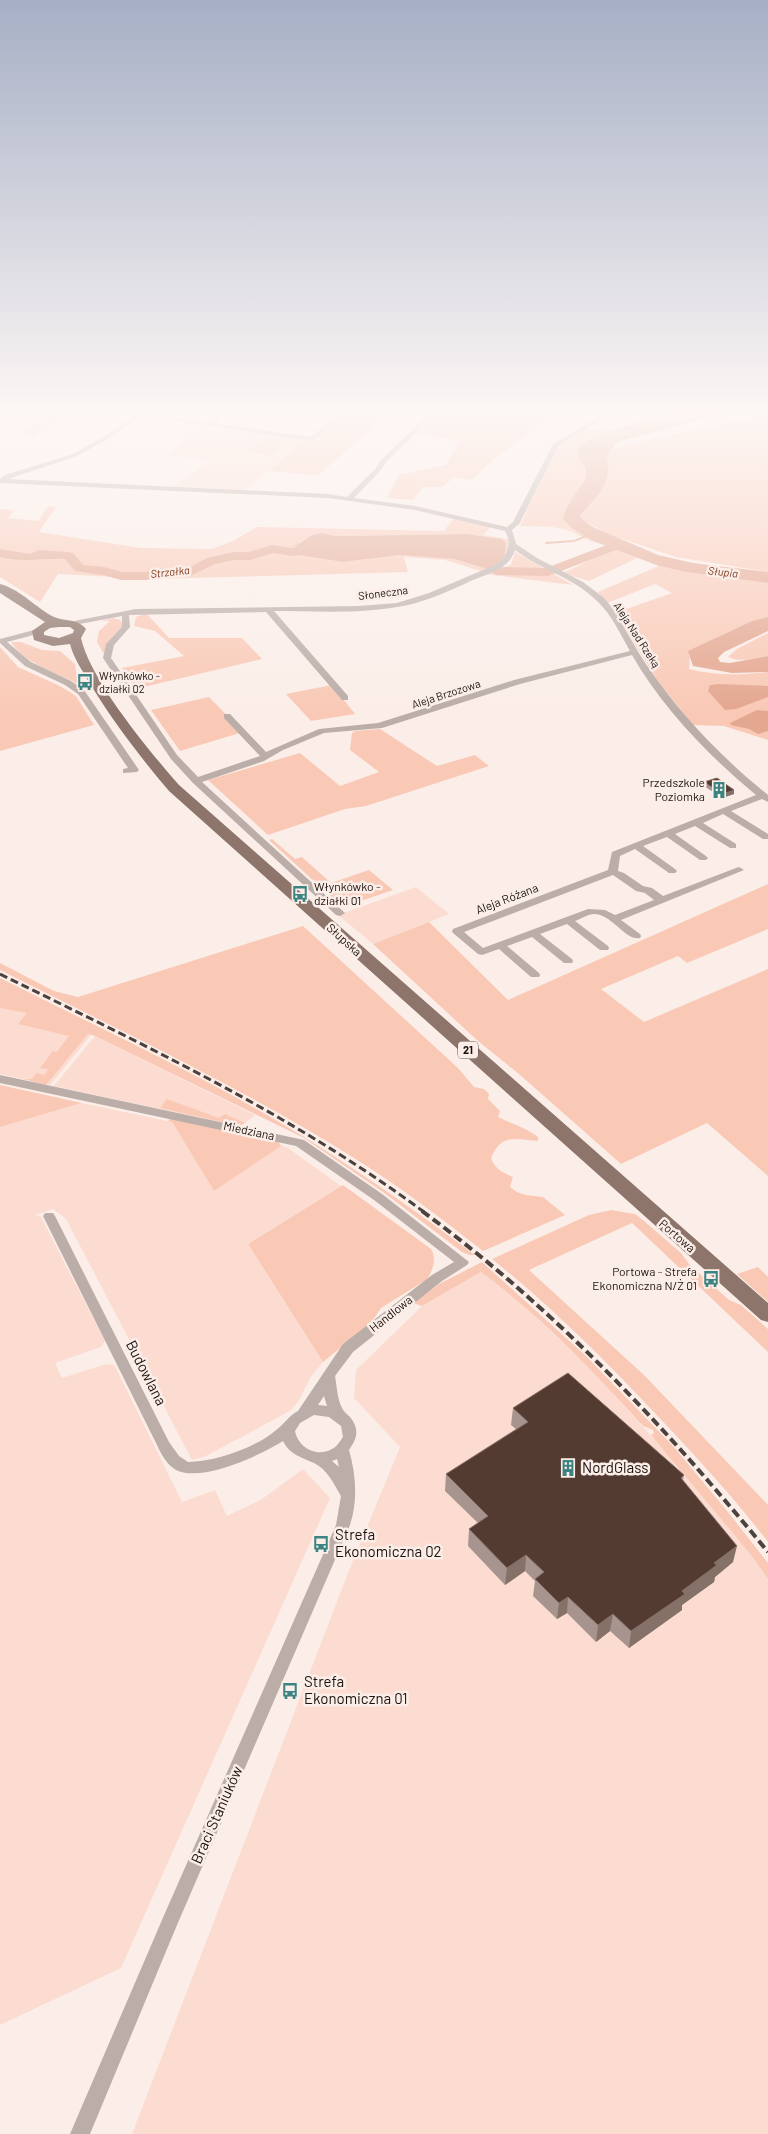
<svg xmlns="http://www.w3.org/2000/svg" width="768" height="2134" font-family="Barlow,sans-serif">
<style>
.built{fill:#fcdcd0}
.green{fill:#f9c9b6;fill-rule:evenodd}
.water{fill:#e4a790}
.lines{fill:none;stroke-linecap:round;stroke-linejoin:round}
.stream{stroke:#e4a790;stroke-width:2}
.river{fill:#e4a790;fill-rule:evenodd}
.minor{fill:#bbada8;fill-rule:evenodd}
.primary{fill:#8d756c;fill-rule:evenodd}
.rail-far1{stroke:#4c413d;stroke-width:3;stroke-dasharray:8 4;stroke-linecap:butt}
.rail{stroke:#4c413d;stroke-width:4;stroke-dasharray:9 4.5;stroke-linecap:butt}
.wall{fill:#a8948e}
.shaded-wall{fill:#867169}
.building{fill:#543b32;stroke:#867169}
.labels{text-anchor:middle;stroke-width:5;stroke-linejoin:round;paint-order:stroke}
.far-water-label{font-size:11px;font-style:italic;fill:#833a1c;stroke:#fbeee9}
.far-street-label{font-size:11px;fill:#1d120e;stroke:#fbeee9}
.far-poi-label{font-size:11px;fill:#1d120e;stroke:#fbeee9;text-anchor:start}
.shield{fill:#fbeee9;stroke:#605450;stroke-width:1}
.shield-label{font-size:11px;font-weight:bold;fill:#1d120e}
.poi-label{font-size:12px;fill:#1d120e;stroke:#fbeee9;text-anchor:end}
.street-label{font-size:12px;fill:#1d120e;stroke:#fbeee9}
.near-street-label{font-size:15px;fill:#1d120e;stroke:#fbeee9}
.near-poi-label{font-size:15px;fill:#1d120e;stroke:#fbeee9;text-anchor:start}
</style>
<rect width="100%" height="100%" fill="#fbeee9"/>
<!-- built -->
<g class="built">
<polygon points="204,426 303,441 244,491 173,488 208,461 167,455"/>
<polygon points="416,887 449,914 373,944 338,915"/>
<polygon points="0,995 55,1022 91,1035 50,1085 0,1074"/>
<polygon points="95,1036 255,1115 244,1124 239,1126 54,1086"/>
<polygon points="82,1103 172,1122 214,1191 276,1143 288,1148 341,1186 248,1244 323,1362 310,1378 298,1402 290,1411 204,1457 192,1460 66,1219 53,1209 35,1215 41,1217 105,1341 101,1347 55,1363 62,1378 103,1365 111,1364 115,1366 182,1502 215,1490 227,1516 262,1499 303,1469 330,1498 121,1968 0,2025 0,1127"/>
<polygon points="481,1272 510,1293 590,1368 663,1449 751,1555 768,1579 768,2134 132,2134 348,1573 400,1447 354,1398 356,1370 422,1306"/>
</g>
<!-- green -->
<g class="green">
<polygon points="52,412 72,412 34,437 20,434"/>
<polygon points="347,412 393,412 318,475 269,471 303,441 245,432 248,429 315,439"/>
<path d="M440,412H565C531,430 499,452 472,480L454,477L442,487H423L413,500L387,498L399,475L446,465L459,441L416,434Z"/>
<path d="M653,412H694L629,429L583,464C590,480 575,494 567,507L573,529L591,540L609,546C591,542 586,539 572,532C557,525 536,527 520,526L557,446L578,431L620,429L654,414Z"/>
<path d="M768,413V572L676,557L608,534L583,520L580,514C591,504 607,489 608,472C609,463 606,459 610,449Z"/>
<polygon points="264,439 288,442 272,456 247,452"/>
<path d="M48,506L56,507L39,532L141,548L212,549L233,541L257,527L444,531L454,518L491,527L483,535L508,539L509,546L505,560L497,566L481,571L445,560L404,557L408,572L154,579L58,574L40,602L0,577V509L14,510L8,518L38,521ZM322,533L336,536L468,534L501,539L506,543L503,559L499,564L487,569L454,559L437,557L400,555L343,562L304,556L294,546C307,540 303,535 322,533Z"/>
<polygon points="615,548 637,558 589,581 563,573"/>
<polygon points="515,552 573,585 485,574 511,565"/>
<path d="M659,566L686,572L768,583V617L752,621L689,651L690,657L689,669C716,676 741,675 768,672V740L724,726L693,725L658,681L615,613L672,593L655,584L607,603L598,592Z"/>
<polygon points="146,613 169,638 242,638 262,659 135,689 122,668 184,656 155,631 134,626 136,617"/>
<polygon points="113,618 120,620 124,626 106,645 104,654 97,642 99,631 110,621 101,621"/>
<path d="M768,633V656C755,658 740,663 728,657L737,649Z"/>
<path d="M11,642H21L42,650L60,651L75,664L77,678L85,688C61,673 28,667 11,642Z"/>
<polygon points="0,647 18,667 60,686 76,696 94,725 0,751"/>
<polygon points="332,685 355,714 311,721 286,694"/>
<polygon points="209,697 243,732 180,751 151,710"/>
<polygon points="380,729 437,766 475,755 489,766 366,806 345,809 268,835 208,780 300,753 340,786 379,772 350,750 352,733 355,731"/>
<polygon points="272,839 295,859 302,857 331,883 369,870 393,890 349,905 346,903 339,904 269,840"/>
<polygon points="768,884 768,929 687,963 678,956 601,989 644,1022 768,969 768,1176 707,1123 621,1164 519,1074 478,1041 373,944 429,922 508,1000"/>
<path d="M303,926L458,1068L474,1087L484,1089L489,1094L488,1099L500,1111L498,1117C512,1124 526,1128 538,1137V1141C514,1139 502,1133 491,1158C495,1169 503,1173 513,1177L510,1187L517,1192L526,1195L543,1197L565,1215L483,1251C441,1218 399,1186 354,1158C241,1087 119,1030 0,970V963L54,991L78,997Z"/>
<path d="M0,978C91,1024 185,1067 274,1119C344,1160 409,1206 475,1255H469L462,1252L383,1192L304,1138L95,1036L88,1034L46,1085L23,1079H32L36,1073L45,1075L48,1069L40,1068L53,1051L57,1052L69,1036L18,1024L27,1013L0,1008Z"/>
<polygon points="0,1085 82,1103 0,1127"/>
<polygon points="167,1099 219,1118 225,1114 245,1123 239,1126 160,1108"/>
<polygon points="170,1118 278,1141 281,1146 214,1191 172,1122 168,1121"/>
<path d="M343,1185L431,1249C437,1257 433,1272 426,1280L381,1308L371,1323L323,1362L248,1244Z"/>
<path d="M611,1210L635,1214L644,1221L681,1253L690,1265L729,1300L741,1305L768,1329V1352L632,1223L529,1270L644,1375L768,1505V1542C732,1495 691,1451 650,1408C600,1355 548,1304 492,1259L589,1215Z"/>
<path d="M482,1262L586,1356L673,1446L728,1512L768,1563V1579L751,1555L651,1435L654,1433L653,1430L643,1426C593,1371 541,1316 481,1272L422,1306L413,1303L439,1284Z"/>
<polygon points="758,1267 768,1277 768,1302 737,1274"/>
</g>
<!-- water -->
<g class="water">
<path d="M694,412H728L618,442C601,459 610,455 608,473C606,490 591,503 580,515L583,520L593,527L658,555L693,563L768,572V583L686,572L659,566L591,540L573,529L563,519L567,507L585,479L586,470L579,458L578,449C595,428 666,418 694,412Z"/>
<path d="M322,533L336,536L468,534L501,539L506,543L504,559L500,564L487,569L454,559L400,555L343,562L304,556L294,546C307,541 304,535 322,533Z"/>
<polygon points="768,617 768,631 724,652 718,658 720,662 730,663 768,656 768,672 732,673 693,666 688,651 752,621"/>
<polygon points="719,684 768,686 768,697 736,709 725,710 708,691 710,685"/>
<polygon points="757,710 768,711 768,731 758,734 749,729 731,725 730,723"/>
</g>
<g class="lines">
<!-- stream -->
<polyline class="stream" points="546,543 574,541 589,535"/>
<!-- river -->
<g class="river">
<polygon points="617,541 623,545 621,548 548,576 496,575 490,571 496,567 546,568"/>
<path d="M272,545L292,548L325,545L331,549L325,553L292,556L273,553L250,560H234L215,564L190,576H162L147,580H121L103,575L75,571L65,559C43,558 23,563 0,557V549L30,554L39,550L69,552L73,553L83,565L104,567L122,572H146L161,568H188L207,558L234,552H249Z"/>
</g>
<!-- minor -->
<g class="minor">
<path d="M138,412L208,422L222,412H229L215,423L311,437L340,412H347L312,441L141,416L116,434L77,456L8,479L328,494L347,497L375,469L381,460L431,412H438L386,462L380,471L354,498L415,506L507,527L513,522L553,444L607,412H614L558,446L520,523L512,530L516,544L537,558L583,582L603,597L610,605C624,625 634,647 648,667C681,715 722,758 768,795V802L762,799L731,811L768,834V839H763L723,814L703,823L736,844V848H730L695,826L675,834L706,856L708,858L706,860H700L667,837L643,846L675,869L677,871L675,873H669L635,849L620,856L618,871L624,873L643,886L652,888L663,896L736,868L739,867L744,870L621,920L640,934L641,936L640,938C625,941 612,914 594,914C588,914 581,919 575,921L608,946L609,948L608,950H600L567,924L540,934L572,959L573,961L572,963H564L532,937L507,946L539,973L540,975L539,977H531L499,949L482,955L478,954L453,933L452,931L453,929L608,870L612,852L756,795C709,756 663,709 632,655L520,684L382,728L324,733L283,750L264,761L202,782L345,913L340,916L336,915L193,783L171,759L103,658L106,644L122,627V616L69,626L65,624L69,622L136,609L359,606L397,603L429,593L497,564C507,555 513,544 505,531L415,510L328,498L0,483V479L5,475L73,454L112,432ZM515,550C541,570 575,578 598,602C612,615 620,634 630,651L514,680L378,723L319,729L266,752L230,714H224V718L260,756L198,777L177,755L111,658L114,645L130,627L129,615L266,612L342,700H348V696L274,611C315,611 358,614 397,607C424,603 449,591 473,580C490,573 509,569 515,550ZM613,875L636,891L645,893L654,900L615,915L605,910L588,909L483,948L464,932Z"/>
<polygon points="38,629 41,629 41,633 7,642 31,662 71,681 84,690 139,770 137,772 123,773 123,769 128,768 78,694 65,685 25,666 0,643 0,639"/>
<path d="M0,1075L304,1140L382,1194L469,1262L467,1265L442,1281L353,1352L335,1376C337,1387 337,1398 342,1408C344,1412 347,1414 350,1417C360,1429 357,1439 349,1450C356,1475 358,1500 350,1525L177,1925L90,2134H70L165,1913L336,1525L341,1496C334,1484 327,1469 314,1463C301,1457 290,1455 283,1441C261,1455 201,1483 176,1470C167,1465 161,1454 157,1445L43,1216L45,1213H53L55,1216L169,1442L179,1456L188,1462C214,1462 255,1448 275,1431C284,1425 288,1416 298,1411L343,1344L432,1275L454,1262L374,1200L296,1146L0,1083ZM324,1396L327,1406L318,1405ZM314,1415L329,1417L341,1426L343,1437C340,1441 337,1447 332,1449C316,1458 298,1447 295,1431L300,1423ZM337,1459L339,1467L332,1461Z"/>
</g>
<!-- primary -->
<path class="primary" d="M0,584C20,589 36,608 54,617C66,622 77,618 86,629L81,638C90,680 150,752 179,785L768,1303V1322L761,1320L169,791C140,757 112,720 89,682C82,670 73,657 70,644L53,646L34,640L32,631L45,622L0,593ZM59,627H70L74,630L73,633L59,638L44,635V632L50,628Z"/>
<!-- rail-far1 -->
<path class="rail-far1" d="M0,974C146,1046 293,1115 424,1212"/>
<!-- rail -->
<path class="rail" d="M422,1211C554,1308 665,1426 768,1552"/>
</g>
<!-- wall -->
<g class="wall">
<polygon points="704,782 734,790 734,794 722,798 704,786"/>
<polygon points="513,1408 684,1475 683,1480 733,1562 715,1577 714,1582 682,1605 682,1610 629,1648 610,1631 596,1642 567,1613 557,1619 533,1596 535,1581 525,1571 505,1585 468,1546 469,1529 478,1523 445,1491 446,1474 516,1429 511,1425"/>
</g>
<!-- shaded-wall -->
<g class="shaded-wall">
<polygon points="734,790 734,794 722,798 723,794"/>
<polygon points="737,1546 733,1562 715,1577 714,1582 682,1605 682,1610 629,1648 631,1631 682,1591 714,1563"/>
<polygon points="526,1555 525,1571 505,1585 507,1568"/>
<polygon points="568,1597 567,1613 557,1619 559,1603"/>
<polygon points="613,1614 610,1631 596,1642 598,1625"/>
</g>
<!-- building -->
<g class="building">
<polygon points="717,778 734,790 723,794 704,782"/>
<polygon points="568,1373 684,1475 681,1478 737,1546 714,1563 717,1565 682,1591 685,1594 631,1631 613,1614 598,1625 568,1597 559,1603 535,1579 544,1572 526,1555 507,1568 469,1529 488,1516 446,1474 528,1422 513,1408"/>
</g>
<!-- sky -->
<linearGradient id="sky" x2="0" y2="1"><stop stop-color="#a6afc5"/><stop offset="0.58" stop-color="#fdf7f5"/><stop offset="1" stop-color="#fdf7f5" stop-opacity="0"/></linearGradient>
<rect width="768" height="711" fill="url(#sky)"/>
<!-- icons -->
<defs>
<g id="bus-bare" transform="scale(1.35)"><path d="M-5-6H5V4H4V6H2V4H-2V6H-4V4H-5ZM-3.5-4V0h7V-4ZM-3.5 1.2v1.5H-2V1.2ZM2 1.2v1.5H3.5V1.2Z" fill="#3c8481" stroke="#fbeee9" stroke-width="2.5" paint-order="stroke"/></g>
<g id="building-bare" transform="scale(1.35)"><path d="M-4-6H4V6H1V3H-1V6H-4ZM-2.5-4.3h1.7v1.8h-1.7ZM.8-4.3h1.7v1.8H.8ZM-2.5-1h1.7V.8h-1.7ZM.8-1h1.7V.8H.8Z" fill="#3c8481" stroke="#fbeee9" stroke-width="2.5" paint-order="stroke"/></g>
</defs>
<g fill-rule="evenodd">
<use href="#bus-bare" x="85" y="682"/>
<use href="#building-bare" x="719" y="790"/>
<use href="#bus-bare" x="300" y="894"/>
<use href="#bus-bare" x="711" y="1279"/>
<use href="#building-bare" x="568" y="1468"/>
<use href="#bus-bare" x="321" y="1544"/>
<use href="#bus-bare" x="290" y="1691"/>
</g>
<g class="labels">
<!-- far-water labels -->
<g class="far-water-label">
<text transform="translate(170 572) rotate(-6)" y="4">Strzałka</text>
<text transform="translate(723 572) rotate(7)" y="4">Słupia</text>
</g>
<!-- far-street labels -->
<g class="far-street-label">
<text transform="translate(383 593) rotate(-7)" y="4">Słoneczna</text>
<text transform="translate(637 635) rotate(57)" y="4">Aleja Nad Rzeką</text>
<text transform="translate(446 694) rotate(-18)" y="4">Aleja Brzozowa</text>
</g>
<!-- far-poi labels -->
<g class="far-poi-label">
<text x="99" y="680">Włynkówko -<tspan x="99" dy="13">działki 02</tspan></text>
</g>
<!-- shield labels -->
<rect class="shield" x="458" y="1041.5" width="20" height="17" rx="4"/>
<g class="shield-label">
<text x="468" y="1054">21</text>
</g>
<!-- poi labels -->
<g class="poi-label">
<text x="705" y="787">Przedszkole<tspan x="705" dy="14">Poziomka</tspan></text>
<text x="314" y="891" text-anchor="start">Włynkówko -<tspan x="314" dy="14">działki 01</tspan></text>
<text x="697" y="1276">Portowa - Strefa<tspan x="697" dy="14">Ekonomiczna N/Ż 01</tspan></text>
</g>
<!-- street labels -->
<g class="street-label">
<text transform="translate(507 899) rotate(-21)" y="4">Aleja Różana</text>
<text transform="translate(344 940) rotate(42)" y="4">Słupska</text>
<text transform="translate(249 1131) rotate(12)" y="4">Miedziana</text>
<text transform="translate(677 1236) rotate(41)" y="4">Portowa</text>
<text transform="translate(391 1314) rotate(-38)" y="4">Handlowa</text>
</g>
<!-- near-street labels -->
<g class="near-street-label">
<text transform="translate(146 1373) rotate(63)" y="5">Budowlana</text>
<text transform="translate(217 1815) rotate(-66)" y="5">Braci Staniuków</text>
</g>
<!-- near-poi labels -->
<g class="near-poi-label">
<text x="582" y="1473">NordGlass</text>
<text x="335" y="1540">Strefa<tspan x="335" dy="17">Ekonomiczna 02</tspan></text>
<text x="304" y="1687">Strefa<tspan x="304" dy="17">Ekonomiczna 01</tspan></text>
</g>
</g>
</svg>
